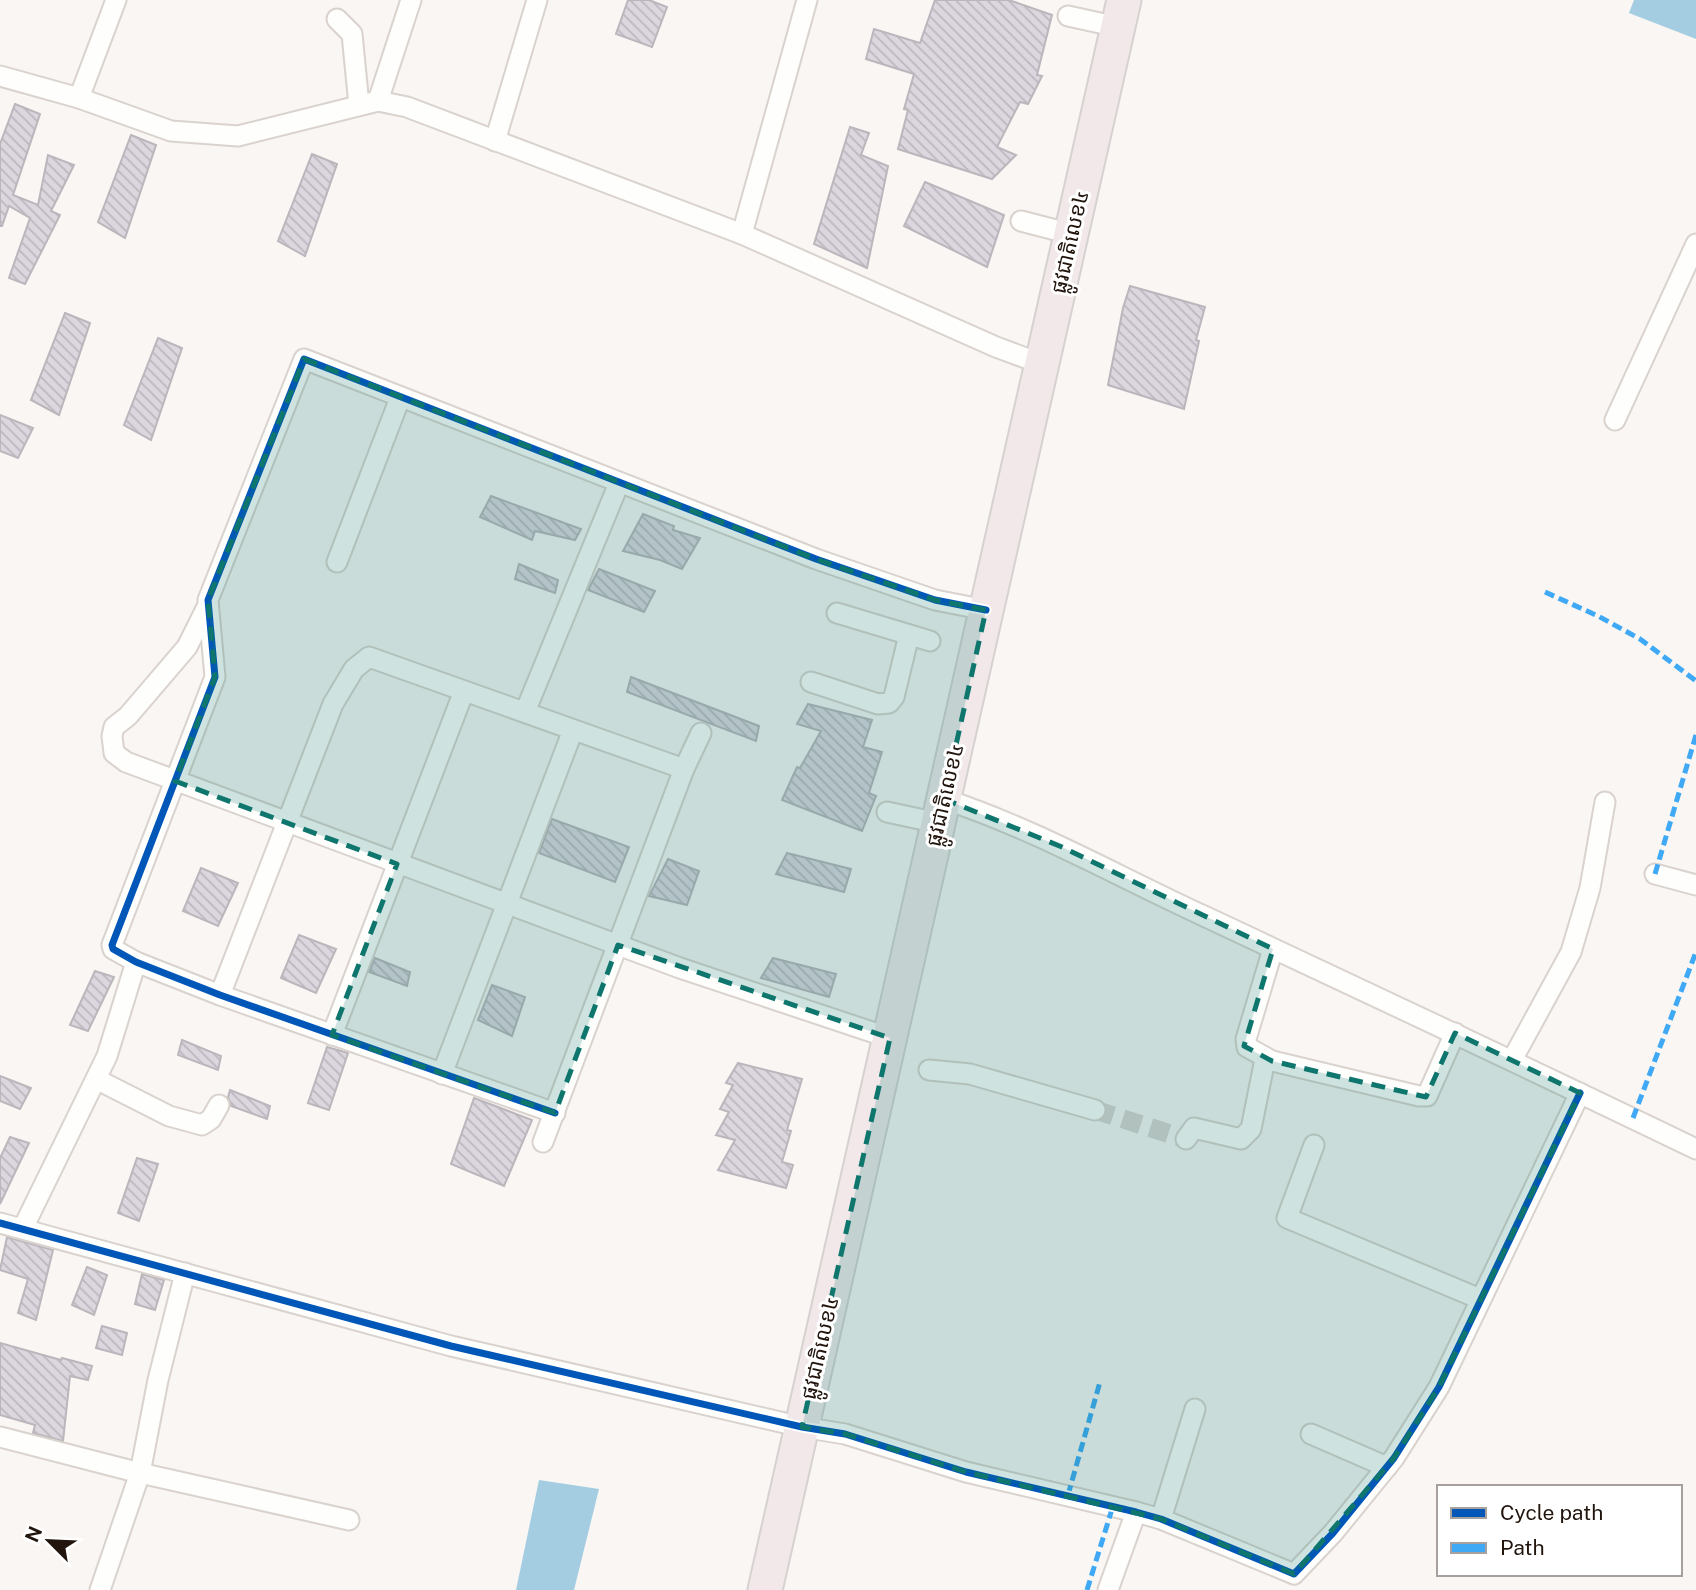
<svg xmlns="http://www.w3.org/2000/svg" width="1696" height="1590" font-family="'Public Sans','Noto Sans Khmer',sans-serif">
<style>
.water{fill:#a4cde2}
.building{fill:url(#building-back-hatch);stroke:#bab6bb;stroke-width:2}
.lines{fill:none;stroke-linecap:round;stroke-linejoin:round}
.minor-tunnel{stroke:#d9d4d2;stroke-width:19;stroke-dasharray:19 10;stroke-linecap:butt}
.minor-casing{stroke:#dad2cd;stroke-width:23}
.trunk-casing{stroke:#d5d2d0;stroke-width:37}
.minor{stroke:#fefefd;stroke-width:19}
.trunk{stroke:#f2e8ea;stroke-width:33}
.quiet{stroke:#3fa9f5;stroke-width:5;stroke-dasharray:10 5;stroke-linecap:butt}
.cycleway-casing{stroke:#fff;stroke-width:11}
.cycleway{stroke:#0057b8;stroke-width:7}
.marked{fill:#0f766e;fill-opacity:0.2;stroke:#0f766e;stroke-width:5;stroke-dasharray:14 9;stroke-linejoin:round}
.labels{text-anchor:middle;stroke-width:6;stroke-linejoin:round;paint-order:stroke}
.street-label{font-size:21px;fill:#21150e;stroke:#fff}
</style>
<defs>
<pattern id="building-back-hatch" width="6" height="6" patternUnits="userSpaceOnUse" patternTransform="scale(1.75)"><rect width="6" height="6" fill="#dcd6df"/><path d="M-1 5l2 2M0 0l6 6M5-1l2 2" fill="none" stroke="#bcb7be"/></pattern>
</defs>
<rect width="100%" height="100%" fill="#f9f6f4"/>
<!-- water -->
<g class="water">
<polygon points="1634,0 1696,0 1696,39 1629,13"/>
<polygon points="539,1480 599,1489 574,1590 516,1590"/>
</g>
<!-- building -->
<g class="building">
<polygon points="628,0 649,0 667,7 652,47 616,34"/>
<polygon points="935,0 1009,0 1052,15 1037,75 1042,76 1028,104 1020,102 997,147 1016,155 992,179 898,149 908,110 904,109 914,74 866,59 874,29 920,43"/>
<polygon points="15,104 40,114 13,195 38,205 48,155 74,165 51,211 60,215 25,284 9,278 30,218 9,206 2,226 0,226 0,144"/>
<polygon points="850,127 869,133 861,155 888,166 867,268 814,244"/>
<polygon points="131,135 156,145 125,238 98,222"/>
<polygon points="312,154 337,164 305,256 278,241"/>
<polygon points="925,182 1004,215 987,267 904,226"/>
<polygon points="1130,286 1205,307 1196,340 1199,341 1184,409 1108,385 1123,308"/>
<polygon points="65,313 90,323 59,415 31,400"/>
<polygon points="158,338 182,348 151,440 124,425"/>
<polygon points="0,415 33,428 18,458 0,451"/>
<polygon points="491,496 581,529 575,540 535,531 532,540 480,517"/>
<polygon points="643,514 674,526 673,530 700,538 682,569 660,560 623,551"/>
<polygon points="519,564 558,580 555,593 515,579"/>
<polygon points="599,569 655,591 644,612 588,590"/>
<polygon points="631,677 759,726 756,741 627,692"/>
<polygon points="808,704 872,720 863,747 882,752 869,793 876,796 862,831 782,800 797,767 800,768 821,731 797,724"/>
<polygon points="552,819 629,847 615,882 539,853"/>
<polygon points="787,853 851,869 844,892 776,874"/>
<polygon points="668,859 699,871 687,905 649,896"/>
<polygon points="201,868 238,883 218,926 183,911"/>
<polygon points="299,935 336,949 316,993 281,978"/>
<polygon points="375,958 410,972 407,986 369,972"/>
<polygon points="773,958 836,974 829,997 761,978"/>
<polygon points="95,971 114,977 88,1031 70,1025"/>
<polygon points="492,985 525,997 512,1036 478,1020"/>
<polygon points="182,1040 221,1056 218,1070 178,1055"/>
<polygon points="327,1047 348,1053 329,1110 308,1103"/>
<polygon points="738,1063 802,1079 787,1130 791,1131 782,1162 793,1165 786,1188 718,1170 735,1140 716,1135 729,1112 720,1109 733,1085 726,1083"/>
<polygon points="0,1076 31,1088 20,1109 0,1101"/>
<polygon points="230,1090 270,1106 267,1119 231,1106 228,1097"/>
<polygon points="474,1098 532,1120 504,1186 451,1164"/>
<polygon points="10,1137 29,1143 0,1204 0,1158"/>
<polygon points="137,1158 158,1164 139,1221 118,1213"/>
<polygon points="7,1237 53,1250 36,1320 18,1313 28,1279 0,1270"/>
<polygon points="87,1267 107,1275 94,1315 72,1305"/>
<polygon points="142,1274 164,1280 155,1310 135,1304"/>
<polygon points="102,1326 127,1333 122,1355 96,1348"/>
<polygon points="0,1343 61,1360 62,1358 92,1366 88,1380 70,1376 63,1441 33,1433 35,1425 0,1415"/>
</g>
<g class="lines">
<!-- minor-tunnel -->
<polyline class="minor-tunnel" points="1095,1110 1186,1139"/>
<!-- minor casing -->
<g class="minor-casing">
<g id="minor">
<polyline points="1068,16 1118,27"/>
<polyline points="337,19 352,34 359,105"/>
<polyline points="0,76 79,98 171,131 238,136 378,101 407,107 742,234 996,347 1042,364"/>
<polyline points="79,98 116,0"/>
<polyline points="378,101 411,0"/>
<polyline points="495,141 537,0"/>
<polyline points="1021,221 1071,234"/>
<polyline points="742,234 807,0"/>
<polyline points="1615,420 1696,244"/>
<polyline points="337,562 400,398"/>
<polyline points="208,605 187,647 128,716 114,727 112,736 114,753 126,762 680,968 890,1038"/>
<polyline points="837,613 930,641"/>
<polyline points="811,682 878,704 889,703 894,697 909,635"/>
<polyline points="525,712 619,483"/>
<path d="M944,799C1035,829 1117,876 1204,916C1368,993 1533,1070 1696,1149"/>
<polyline points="887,812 938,823"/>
<polyline points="1655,874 1696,885"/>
<polyline points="220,995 333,704 354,669 369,657 684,769"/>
<polyline points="332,1035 464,691"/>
<polyline points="1512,1060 1571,952 1590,888 1605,802"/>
<polyline points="1272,1061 1247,1047 1246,1039 1273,949"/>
<polyline points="929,1070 970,1074 1095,1110"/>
<polyline points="442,1074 573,730"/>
<polyline points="96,1079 169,1116 202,1125 211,1119 219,1105"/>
<polyline points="555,1113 220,995 136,962 113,949 112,945 215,677 208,600 304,359 816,559 935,600 986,610"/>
<polyline points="1186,1139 1194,1128 1241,1139 1251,1129 1264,1064 1266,1061 1272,1061 1419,1096 1427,1096 1455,1033"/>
<polyline points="543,1142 684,769 701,733"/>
<polyline points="1314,1145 1287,1218 1480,1299"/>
<polyline points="0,1223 451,1346 802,1427 845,1434 966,1472 1136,1512 1161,1519 1294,1574 1333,1533 1394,1458 1439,1387 1580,1093"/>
<polyline points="23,1228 107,1056 136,962"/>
<polyline points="1311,1434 1387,1467"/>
<polyline points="0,1437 140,1473 349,1520"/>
<polyline points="1161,1519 1195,1409"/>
<polyline points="100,1590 140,1473 158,1380 185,1273"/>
<polyline points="1108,1590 1136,1512"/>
</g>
</g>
<!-- trunk casing -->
<g class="trunk-casing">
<polyline id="trunk" points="765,1590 1124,0"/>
</g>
<!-- minor -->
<use href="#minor" class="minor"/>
<!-- trunk -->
<use href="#trunk" class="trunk"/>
<!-- quiet -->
<g class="quiet">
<polyline points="1545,592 1598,616 1640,639 1696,681"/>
<polyline points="1655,874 1696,735"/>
<polyline points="1633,1118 1696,952"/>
<polyline points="1068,1495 1100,1382"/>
<polyline points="1087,1590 1113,1506"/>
</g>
<!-- cycleway casing -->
<g class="cycleway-casing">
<g id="cycleway">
<polyline points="555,1113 220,995 136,962 113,949 112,945 215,677 208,600 304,359 816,559 935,600 986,610"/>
<polyline points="0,1223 451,1346 802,1427 845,1434 966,1472 1136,1512 1161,1519 1294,1574 1333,1533 1394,1458 1439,1387 1580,1093"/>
</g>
</g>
<!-- cycleway -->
<use href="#cycleway" class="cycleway"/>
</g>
<!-- marked area -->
<path class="marked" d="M304,359L816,559L935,600L986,610L944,799L1062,847L1273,949L1244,1046L1272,1061L1426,1097L1455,1033L1580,1093L1439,1387L1394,1458L1294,1574L1161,1519L966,1472L845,1434L802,1427L890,1038L618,945L555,1113L332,1035L397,864L175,781L215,677L208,600Z"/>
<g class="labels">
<!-- street labels -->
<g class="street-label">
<text transform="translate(1070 242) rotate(-77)" y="7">ផ្លូវជាតិលេខ៤</text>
<text transform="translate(945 795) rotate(-77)" y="7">ផ្លូវជាតិលេខ៤</text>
<text transform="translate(820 1348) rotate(-77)" y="7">ផ្លូវជាតិលេខ៤</text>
</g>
</g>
<!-- legend -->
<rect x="1437" y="1485" width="245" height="91" fill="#ffffff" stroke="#a6a19f" stroke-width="2"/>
<rect x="1451" y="1508" width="35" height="10" fill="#0057b8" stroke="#a6a19f" stroke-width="2"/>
<text x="1500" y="1520" font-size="21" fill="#21150e">Cycle path</text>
<rect x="1451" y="1543" width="35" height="10" fill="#3fa9f5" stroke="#a6a19f" stroke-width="2"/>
<text x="1500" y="1555" font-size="21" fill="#21150e">Path</text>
<!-- north arrow -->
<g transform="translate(49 1541) rotate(294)" stroke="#ffffff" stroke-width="5" paint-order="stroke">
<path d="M0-5L12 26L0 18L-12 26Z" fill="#21150e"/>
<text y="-10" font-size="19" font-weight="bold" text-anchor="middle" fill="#21150e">N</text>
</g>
</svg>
